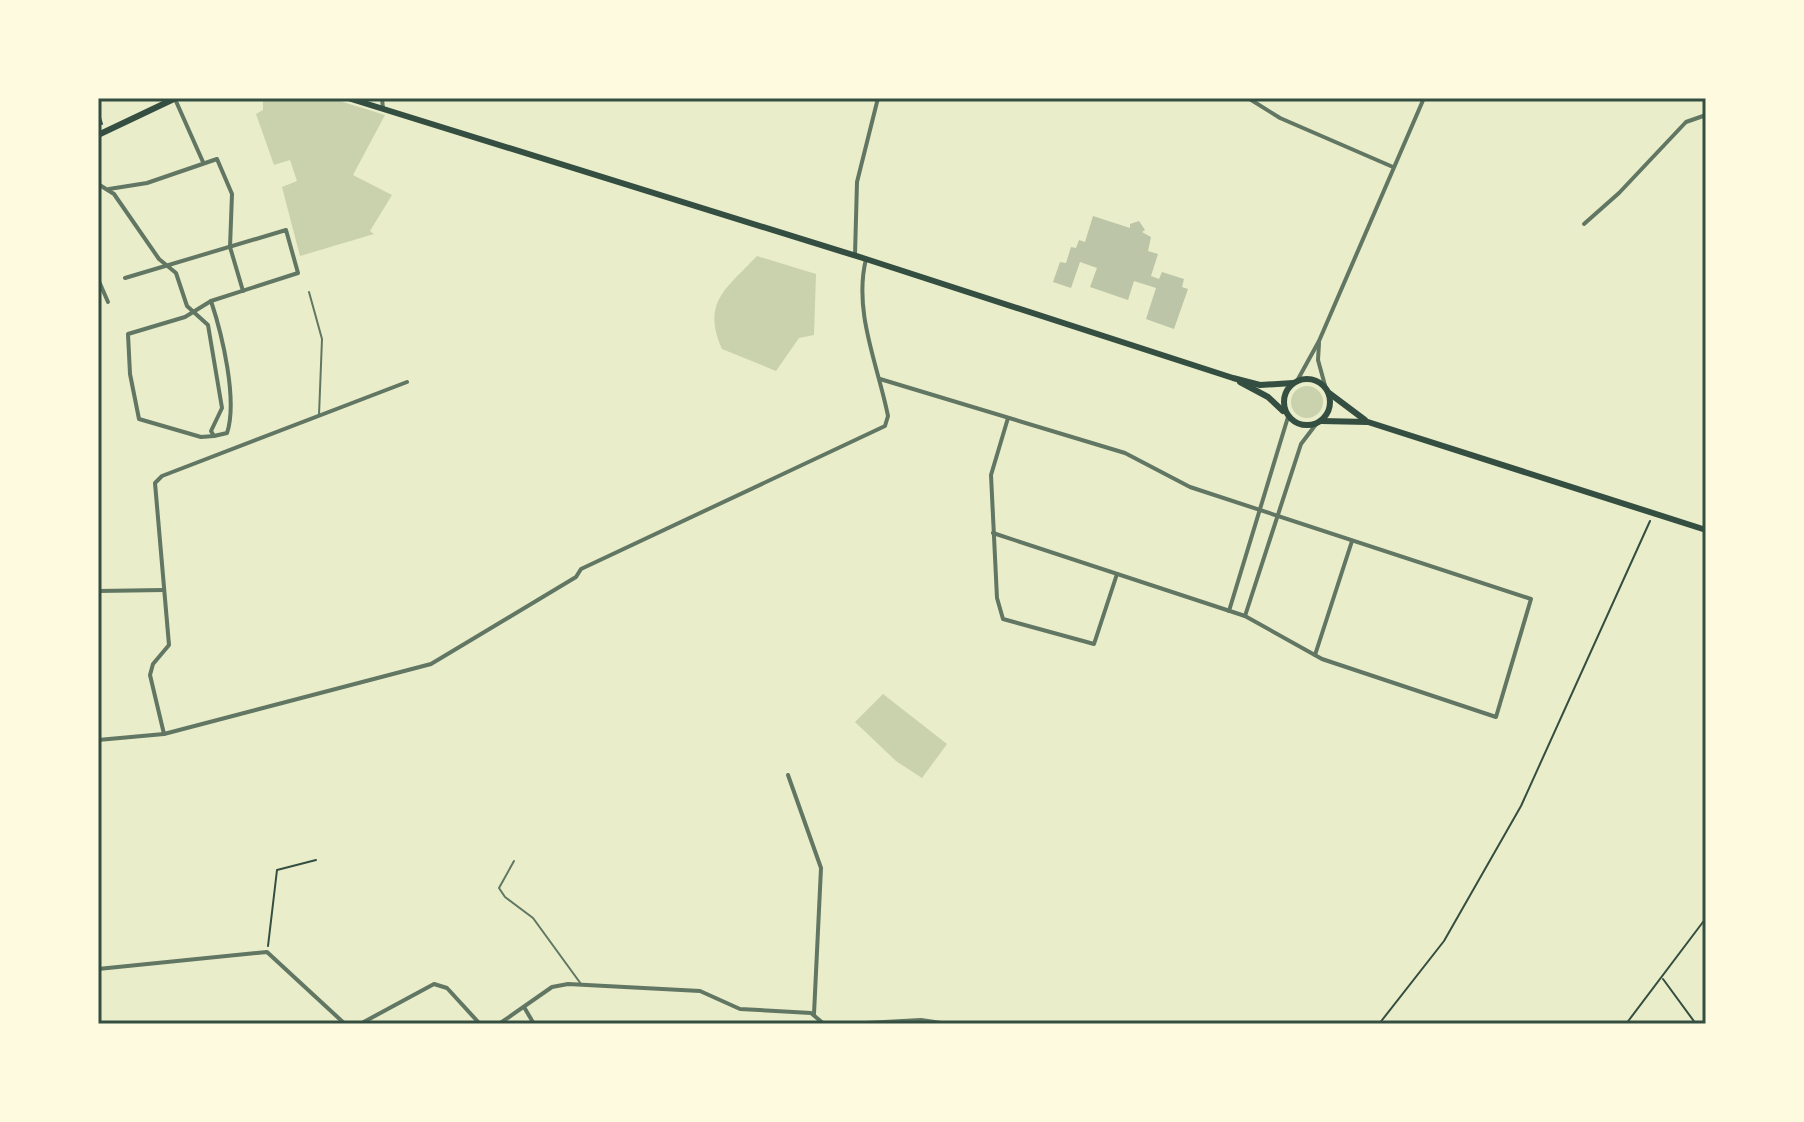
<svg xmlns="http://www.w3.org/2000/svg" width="1804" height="1122" font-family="Overpass,sans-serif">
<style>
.green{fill:#cad2ad}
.building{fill:#bcc5a7}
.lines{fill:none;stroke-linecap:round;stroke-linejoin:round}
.path{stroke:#344e41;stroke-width:2}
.service{stroke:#617663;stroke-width:2}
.minor{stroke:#617663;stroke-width:4}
.secondary{stroke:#344e41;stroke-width:6}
.neatline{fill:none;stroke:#344e41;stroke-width:3}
</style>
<rect width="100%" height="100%" fill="#e9edc9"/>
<!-- green -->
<g class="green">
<polygon points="263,98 330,98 385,115 353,175 392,195 370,231 374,234 300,256 282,187 297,181 290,160 274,165 256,114 263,110"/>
<path d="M757,256L816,274L814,335L799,338L776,371L722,349C701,302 727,288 757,256Z"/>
<circle cx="1307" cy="402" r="16"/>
<polygon points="883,694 947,744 922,778 896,761 855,722"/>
</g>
<!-- building -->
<polygon class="building" points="1093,216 1130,228 1130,224 1139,221 1145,230 1142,232 1151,237 1148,251 1158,254 1151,276 1159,279 1162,272 1184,279 1182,287 1188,289 1174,329 1146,319 1156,288 1134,281 1128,300 1090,287 1097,268 1080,262 1071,288 1053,282 1060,262 1066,263 1071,247 1076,248 1079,240 1085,242"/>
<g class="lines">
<!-- path -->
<g class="path">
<polyline points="98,111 102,124"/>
<polyline points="268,946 277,870 316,860"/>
<polyline points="1663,979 1696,1024"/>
<polyline points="1379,1024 1444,941 1521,806 1650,521"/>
<polyline points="1626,1024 1706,918"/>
</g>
<!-- service -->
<g class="service">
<polyline points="309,292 322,339 319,415"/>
<polyline points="514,861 499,888 505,897 533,918 581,984"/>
</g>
<!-- minor -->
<g class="minor">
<polyline points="382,98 383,109"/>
<polyline points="1248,98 1280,118 1393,167"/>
<polyline points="175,99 203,162"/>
<path d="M98,184L114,194L159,259L176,273L187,306L208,325L222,408L211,431L214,436L227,433C238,400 222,334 211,301"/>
<polyline points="109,189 147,183 217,159 232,194 230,247 243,291"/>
<polyline points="1584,224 1619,193 1686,122 1706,115"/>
<polyline points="855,255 857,182 878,98"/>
<polyline points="125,278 286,230 298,273 211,301 185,317 128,334 130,374 139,419 201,437 214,436"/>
<polyline points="98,279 108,302"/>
<polyline points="1319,343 1318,360 1326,389"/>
<polyline points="880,379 1125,453 1190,487 1531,599 1496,717 1322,659 1245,616 993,533"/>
<polyline points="1297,381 1319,341 1424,98"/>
<polyline points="1008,418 991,475 997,598 1003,619 1094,644 1117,574"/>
<polyline points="98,591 164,590"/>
<polyline points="1229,611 1288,417"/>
<polyline points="1245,616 1301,444 1317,423"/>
<polyline points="1315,655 1352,541"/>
<polyline points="164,734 150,675 153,664 169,645 155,483 162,476 407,382"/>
<path d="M98,740L164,734L431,664L576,577L581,569L885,426L888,416C878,365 853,312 866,259"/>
<polyline points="788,775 821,868 814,1014"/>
<polyline points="98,969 267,952 345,1024"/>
<polyline points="524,1007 534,1024"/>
<polyline points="360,1024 434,984 447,988 480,1024"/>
<polyline points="499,1024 552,987 568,984 700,991 740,1009 811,1013 824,1024"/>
<polyline points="847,1024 921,1020 948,1024"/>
</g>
<!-- secondary -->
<g class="secondary">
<polyline points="348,98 866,259 1233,378 1260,385 1293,383"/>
<polyline points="98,135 176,98"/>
<circle cx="1307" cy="402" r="23"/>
<polyline points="1240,382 1268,397 1283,411"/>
<polyline points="1329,393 1365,420"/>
<polyline points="1321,421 1368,422 1706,530"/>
</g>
</g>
<!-- border -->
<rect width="1804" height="1122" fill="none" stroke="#fefae0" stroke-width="200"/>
<rect x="100" y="100" width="1604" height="922" class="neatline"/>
</svg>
